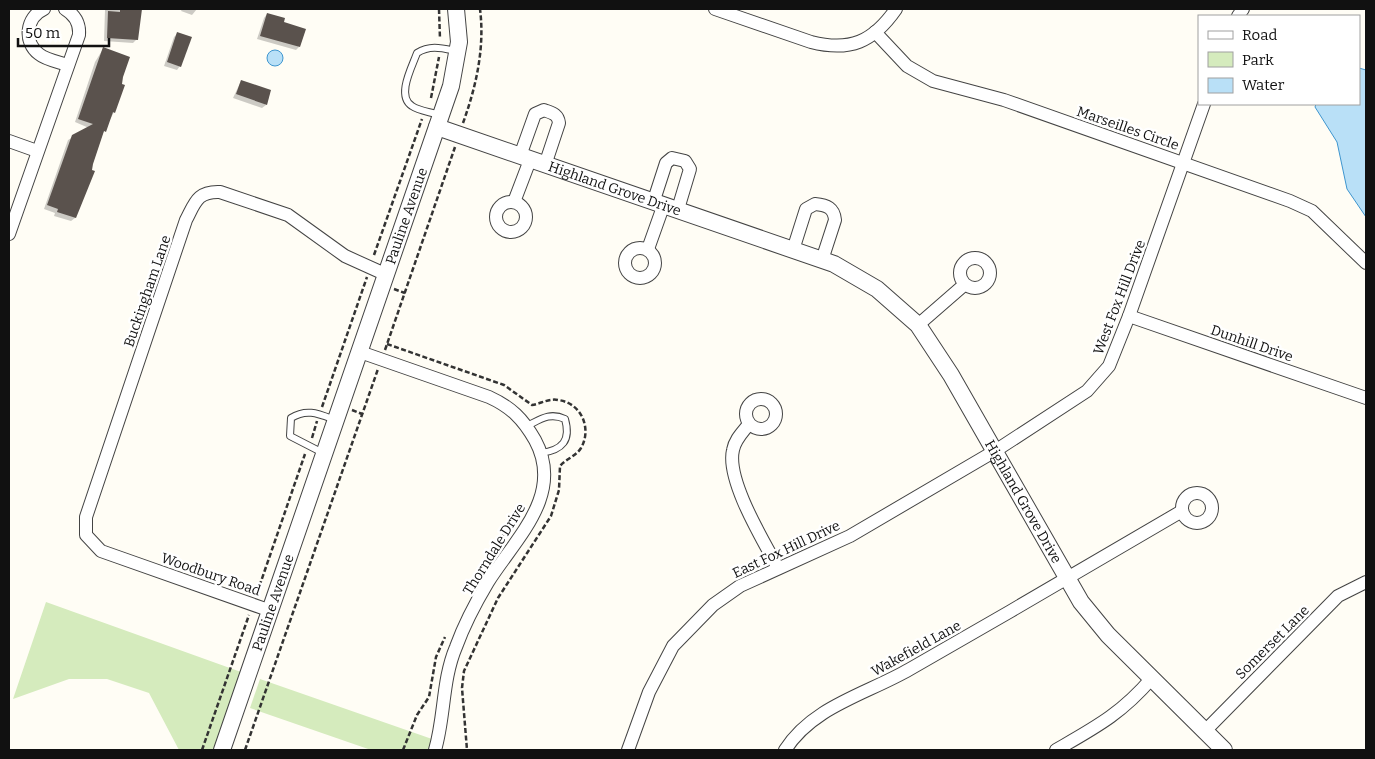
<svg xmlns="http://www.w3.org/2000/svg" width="1375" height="759" font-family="Bitter,serif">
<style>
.green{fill:#d5ebbd}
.water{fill:#b9e0f7;stroke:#3f96cf}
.shadow{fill:#0003}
.building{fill:#5a524d}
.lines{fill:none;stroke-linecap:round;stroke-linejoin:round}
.service-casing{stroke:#444;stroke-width:8}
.minor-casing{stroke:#444;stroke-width:14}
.tertiary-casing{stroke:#444;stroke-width:18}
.path{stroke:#333;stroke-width:2.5;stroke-dasharray:5 2.5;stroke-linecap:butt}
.service{stroke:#fff;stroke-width:6}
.minor{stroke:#fff;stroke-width:12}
.tertiary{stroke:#fff;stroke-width:16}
.labels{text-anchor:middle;stroke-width:5;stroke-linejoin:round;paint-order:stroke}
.street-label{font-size:14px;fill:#111;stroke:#fff}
</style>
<rect width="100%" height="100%" fill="#fffdf5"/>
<!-- green -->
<g class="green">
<polygon points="46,602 241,672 213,750 179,750 149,693 107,679 69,679 13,699"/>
<polygon points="260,679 432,739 428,750 371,750 250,708"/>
</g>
<!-- water -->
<g class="water">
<circle cx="275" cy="58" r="8"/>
<polygon points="1359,68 1366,70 1366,217 1347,189 1337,142 1315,107 1316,104 1359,104"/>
</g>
<!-- shadow -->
<g class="shadow">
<polygon points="105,9 140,9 137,39 133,43 104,41"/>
<polygon points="182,9 197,9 192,15 181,11"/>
<polygon points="267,14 283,23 299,47 296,50 257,39 264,18"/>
<polygon points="178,33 180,66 177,70 164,66 174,37"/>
<polygon points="103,49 122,77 114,112 102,135 92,164 91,171 93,172 75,218 71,221 54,216 55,213 44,209 68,140 89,128 75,122 95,62"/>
<polygon points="241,81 266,105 262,108 233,98"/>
</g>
<!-- building -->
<g class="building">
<polygon points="120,9 142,9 138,40 107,38 108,11 120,12"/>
<polygon points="267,13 285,18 284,22 306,29 300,47 260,36"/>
<polygon points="177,32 192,37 181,67 167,62"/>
<polygon points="103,47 130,57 123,77 122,84 125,85 115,113 113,112 106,132 104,131 93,164 92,170 95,171 76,218 57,212 58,209 47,205 72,135 93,124 78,119"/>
<polygon points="241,80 271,90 267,105 236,94"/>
</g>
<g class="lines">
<!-- service casing -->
<g class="service-casing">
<g id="service">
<path d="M439,115C431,112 419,111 412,106C396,96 412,67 417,53C430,45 441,48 456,51"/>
<path d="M527,426C541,419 550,412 565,419C571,440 563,450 541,453"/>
<path d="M325,454L290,436L291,418C307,408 319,414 335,420"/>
</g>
</g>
<!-- minor casing -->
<g class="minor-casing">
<g id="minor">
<path d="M44,9C26,17 23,42 39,54C46,60 59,62 68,65"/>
<path d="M715,9L811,42C850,52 873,42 896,9"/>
<polyline points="1238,16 1243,9"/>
<polyline points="875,32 907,66 933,81 1004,100 1290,201 1312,211 1366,263"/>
<polyline points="9,141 37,151"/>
<path d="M520,156L535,114L544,110C552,113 558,114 559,123L545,165"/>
<polyline points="654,200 666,163 672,158 685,161 690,169 678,209"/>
<circle cx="511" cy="217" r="15"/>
<polyline points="514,202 530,160"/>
<path d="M9,234L79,35C80,23 75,15 65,9"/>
<circle cx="640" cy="263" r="15"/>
<polyline points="648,249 664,204"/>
<path d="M793,250L806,209L815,204C827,205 834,208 835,220L822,260"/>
<circle cx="975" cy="273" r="15"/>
<polyline points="1129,316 1366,398"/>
<polyline points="918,325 964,285"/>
<path d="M360,352L489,397C511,407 523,419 535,440C565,495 515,539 488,582C476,602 464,625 456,647C442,680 445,716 435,750"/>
<circle cx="761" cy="414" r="15"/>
<path d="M749,424C743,432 735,439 733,450C726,480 763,540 778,568"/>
<circle cx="1197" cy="508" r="15"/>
<path d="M271,611L101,551L86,535V517L186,220C195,203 197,191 220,192L288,215L345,256L387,275"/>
<polyline points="1205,731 1338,596 1366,582"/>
<polyline points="628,750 649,692 673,646 713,605 740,586 850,536 995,451 1087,391 1109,366 1129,316 1204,104"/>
<path d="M785,750C813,706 867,694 910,669C1001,617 1092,564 1182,511"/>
<path d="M1056,750C1096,727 1121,714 1152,678"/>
</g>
</g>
<!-- tertiary casing -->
<g class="tertiary-casing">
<g id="tertiary">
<path id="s1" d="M437,127L834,264L877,289L918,325L951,375L1081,602L1108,635L1224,750"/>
<path id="s2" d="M222,750L451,86L459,42L456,9"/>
</g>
</g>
<!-- path -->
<g class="path">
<polyline points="439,9 440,39"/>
<polyline points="431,98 439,57"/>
<path d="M463,123C476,87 485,48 480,9"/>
<polyline points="374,255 422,119"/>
<polyline points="394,289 405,293"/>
<path d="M387,344L504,385L532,405C540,404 549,398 558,400C582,403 592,429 581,448C576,456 566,459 560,466L559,490L551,516L498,598L464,671L462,688L467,750"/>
<polyline points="385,350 455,147"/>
<polyline points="322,407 367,277"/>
<polyline points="352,410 362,414"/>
<polyline points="312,438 317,421"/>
<polyline points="488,557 519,512"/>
<polyline points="257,593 305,454"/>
<polyline points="202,750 249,615"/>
<polyline points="245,750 378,369"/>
<polyline points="403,750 417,715 429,697 436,657 445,637"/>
</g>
<!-- service -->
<use href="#service" class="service"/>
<!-- minor -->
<use href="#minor" class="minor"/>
<!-- tertiary -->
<use href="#tertiary" class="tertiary"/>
</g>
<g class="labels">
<!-- street labels -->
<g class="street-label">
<text transform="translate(1128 128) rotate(19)" y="5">Marseilles Circle</text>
<text dy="5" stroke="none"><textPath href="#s1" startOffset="188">Highland Grove Drive</textPath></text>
<text dy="5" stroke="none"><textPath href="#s2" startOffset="565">Pauline Avenue</textPath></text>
<text transform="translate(147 291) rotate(-71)" y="5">Buckingham Lane</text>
<text transform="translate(1119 297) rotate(-69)" y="5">West Fox Hill Drive</text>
<text transform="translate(1252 343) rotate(19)" y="5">Dunhill Drive</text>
<text dy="5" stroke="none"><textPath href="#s1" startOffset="730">Highland Grove Drive</textPath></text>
<text transform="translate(494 549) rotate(-58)" y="5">Thorndale Drive</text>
<text transform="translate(786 549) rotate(-25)" y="5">East Fox Hill Drive</text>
<text transform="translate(211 574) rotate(19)" y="5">Woodbury Road</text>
<text dy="5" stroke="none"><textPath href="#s2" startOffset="156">Pauline Avenue</textPath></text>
<text transform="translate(1272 642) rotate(-45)" y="5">Somerset Lane</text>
<text transform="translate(916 648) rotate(-29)" y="5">Wakefield Lane</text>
</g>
</g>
<!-- border -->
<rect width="1375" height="759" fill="none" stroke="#111111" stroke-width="20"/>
<!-- legend -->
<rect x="1198" y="15" width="162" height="90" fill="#ffffff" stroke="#a0a0a0"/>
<rect x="1208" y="31" width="25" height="8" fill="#ffffff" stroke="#a0a0a0"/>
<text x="1242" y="40" font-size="15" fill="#111111">Road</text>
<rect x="1208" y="52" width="25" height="15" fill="#d5ebbd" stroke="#a0a0a0"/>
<text x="1242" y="65" font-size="15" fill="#111111">Park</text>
<rect x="1208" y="78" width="25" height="15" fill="#b9e0f7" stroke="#a0a0a0"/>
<text x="1242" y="90" font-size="15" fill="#111111">Water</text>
<!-- scale -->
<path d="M18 38v8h91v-8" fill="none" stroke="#111111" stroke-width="2.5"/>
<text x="25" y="38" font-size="15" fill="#111111" stroke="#ffffff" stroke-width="4" paint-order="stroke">50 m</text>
</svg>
